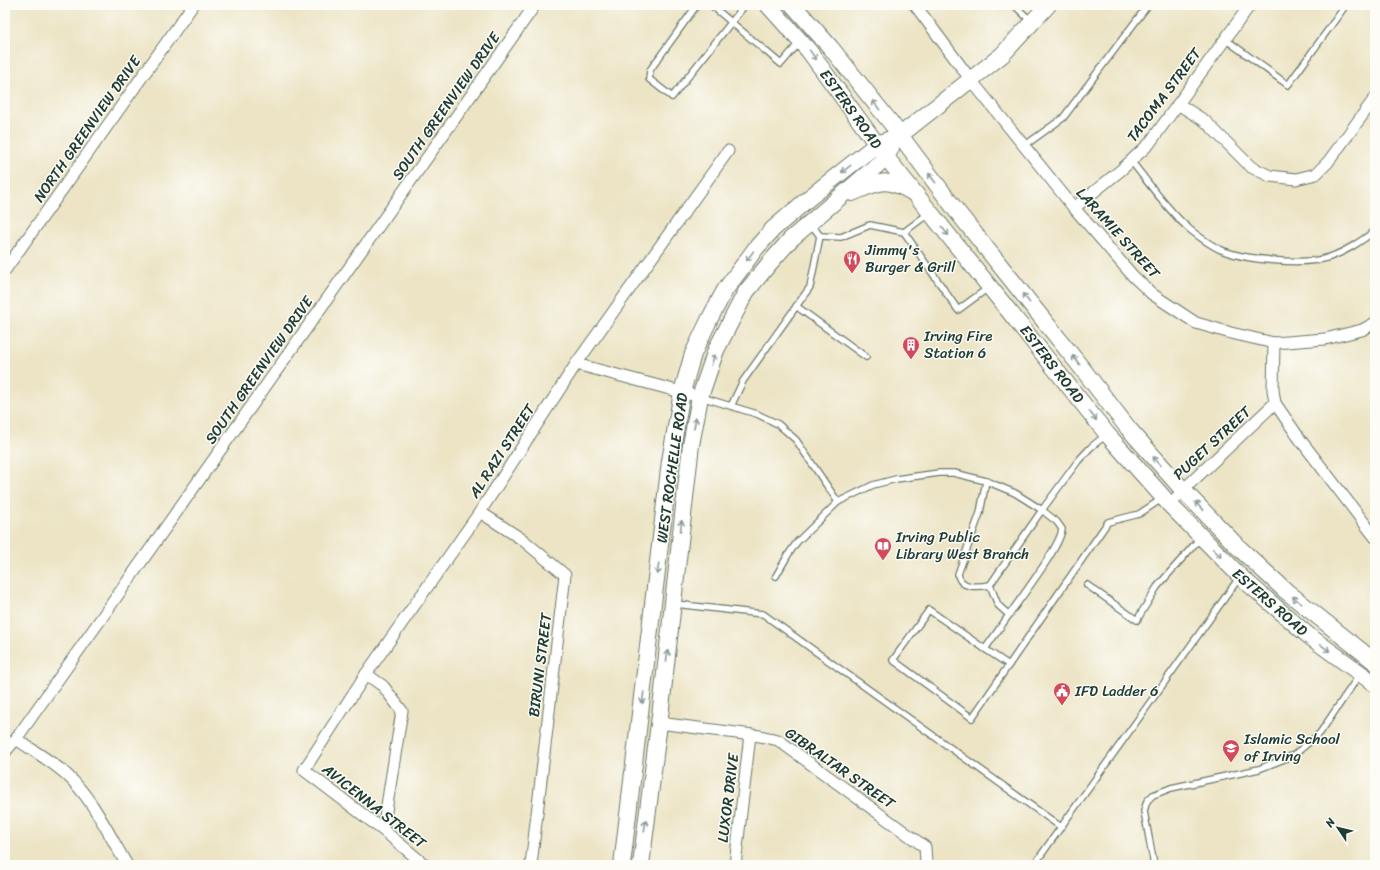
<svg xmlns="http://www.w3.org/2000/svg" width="1380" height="870" font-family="Sriracha,sans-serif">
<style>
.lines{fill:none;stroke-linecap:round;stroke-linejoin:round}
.lane-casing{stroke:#677767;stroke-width:8}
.street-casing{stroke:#677767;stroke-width:13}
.secondary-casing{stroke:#677767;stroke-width:18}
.lane{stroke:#fff;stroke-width:5.5}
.street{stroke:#fff;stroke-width:11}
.secondary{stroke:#fff;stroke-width:16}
.oneway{stroke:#8f9e9a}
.labels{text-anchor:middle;stroke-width:3;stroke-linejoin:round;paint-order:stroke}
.street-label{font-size:15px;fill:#1f3d34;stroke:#fdfcf7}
.poi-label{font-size:15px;fill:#1f3d34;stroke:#fdfcf7;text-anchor:start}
</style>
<rect width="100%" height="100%" fill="#fdfcf7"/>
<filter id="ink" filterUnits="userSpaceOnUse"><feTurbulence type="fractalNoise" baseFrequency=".025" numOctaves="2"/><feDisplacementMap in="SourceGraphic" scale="8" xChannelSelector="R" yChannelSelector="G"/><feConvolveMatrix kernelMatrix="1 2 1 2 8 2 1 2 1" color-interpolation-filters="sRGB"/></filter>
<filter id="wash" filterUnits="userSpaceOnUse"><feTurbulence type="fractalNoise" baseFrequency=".012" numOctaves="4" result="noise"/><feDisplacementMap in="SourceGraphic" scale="16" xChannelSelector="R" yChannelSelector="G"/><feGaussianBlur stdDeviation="0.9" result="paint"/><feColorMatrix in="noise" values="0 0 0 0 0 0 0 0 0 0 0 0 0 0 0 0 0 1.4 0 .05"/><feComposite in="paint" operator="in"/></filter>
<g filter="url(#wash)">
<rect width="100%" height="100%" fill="#ece4c5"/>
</g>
<g filter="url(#ink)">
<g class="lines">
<!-- lane casing -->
<g class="lane-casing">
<g id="lane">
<polyline points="697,5 650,70 649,79 672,97 745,5"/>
<polyline points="711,5 781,64 799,43"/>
<polyline points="1014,5 1031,21"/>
<polyline points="1225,39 1288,85 1346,5"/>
<polyline points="1024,146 1063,118 1148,5"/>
<path d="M1131,161C1149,183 1165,207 1186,226C1193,233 1211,245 1219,249C1243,260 1305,266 1330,257C1347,251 1361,241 1375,231"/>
<polyline points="904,232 958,310 988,288"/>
<polyline points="820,236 841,237 870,225 904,232 928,214"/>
<polyline points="796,306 866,357"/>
<polyline points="701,397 757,414 778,424 796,440 838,502"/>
<polyline points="731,406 743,381 810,287 820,236 811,224"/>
<path d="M986,481L980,513L958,574C960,589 978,587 990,585L1042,510L1057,522L1062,529C1061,546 1020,599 1009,615L998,605L990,585"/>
<polyline points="776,576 788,555 797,542 838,502 873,485 896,479 939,473 954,473 986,481 1015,493 1042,510 1078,461 1091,447 1106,435"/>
<polyline points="1087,585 1137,620 1157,587 1201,537"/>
<polyline points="675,604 763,614 1061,827 1239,578"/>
<polyline points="1009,615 985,649 929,610 893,660 972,718 1108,522 1139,514 1163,498"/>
<polyline points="985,649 1009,665"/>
<polyline points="1034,865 1061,827"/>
<polyline points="1154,865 1144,811 1147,801 1153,795 1171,788 1259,769 1294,755 1320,733 1360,674"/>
</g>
</g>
<!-- street casing -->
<g class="street-casing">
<g id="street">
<polyline points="915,5 971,80 1074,208 1133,276 1152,294 1196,323 1231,333 1274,343 1325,339 1362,330 1375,323"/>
<polyline points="1178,104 1205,121 1251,167 1270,176 1296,179 1316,174 1328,162 1375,98"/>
<polyline points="1074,208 1121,170 1149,144 1250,5"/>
<polyline points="5,270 193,5"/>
<polyline points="1274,343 1273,390 1275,403 1299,438 1375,537"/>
<polyline points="576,364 700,397"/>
<polyline points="1170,505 1183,490 1275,403"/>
<polyline points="480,512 523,540 565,575 531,865"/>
<polyline points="366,674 383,686 402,711 383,830"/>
<polyline points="659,723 760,736 778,740 925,847 926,863 925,865"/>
<path d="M16,739C32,750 53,762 67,775C93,799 109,835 127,865"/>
<polyline points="5,752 16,739 535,5"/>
<polyline points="425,865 383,830 304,770 366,674 480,512 576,364 728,151"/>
<polyline points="735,865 750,735"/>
</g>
</g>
<!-- secondary casing -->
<g class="secondary-casing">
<g id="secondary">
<polyline points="768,5 809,51 886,157 1107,434 1170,505 1243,579 1309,636 1375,684"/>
<polyline points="793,5 831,48 891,123 955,209 1081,367 1128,428 1183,490 1238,547 1286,591 1375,662"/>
<path d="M852,193C879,182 885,176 912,192"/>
<polyline points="622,865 670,461 682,392 693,354 710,318 725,290 756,248 773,229 809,198 877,144 899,136 1002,55 1048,5"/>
<polyline points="641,865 661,708 691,445 700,397 716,350 746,292 768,265 791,239 875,167 886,157 891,148"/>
</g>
</g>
<!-- lane -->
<use href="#lane" class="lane"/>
<!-- street -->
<use href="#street" class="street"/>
<!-- secondary -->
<use href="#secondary" class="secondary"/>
</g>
<!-- one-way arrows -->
<defs><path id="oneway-shaft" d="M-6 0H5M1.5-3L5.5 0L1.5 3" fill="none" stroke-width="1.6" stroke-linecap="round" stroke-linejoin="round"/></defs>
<g class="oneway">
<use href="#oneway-shaft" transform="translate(813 55) rotate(54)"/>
<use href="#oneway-shaft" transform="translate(876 105) rotate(-128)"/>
<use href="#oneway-shaft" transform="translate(846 169) rotate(142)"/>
<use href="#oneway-shaft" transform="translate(932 178) rotate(-127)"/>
<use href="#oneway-shaft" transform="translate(945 231) rotate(51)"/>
<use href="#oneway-shaft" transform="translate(750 256) rotate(126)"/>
<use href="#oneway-shaft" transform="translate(1026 298) rotate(-129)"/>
<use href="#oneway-shaft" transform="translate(713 360) rotate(-72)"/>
<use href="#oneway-shaft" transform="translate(1076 360) rotate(-129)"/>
<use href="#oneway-shaft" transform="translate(1093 416) rotate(52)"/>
<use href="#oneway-shaft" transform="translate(695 423) rotate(-79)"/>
<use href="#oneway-shaft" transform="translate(1157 461) rotate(-132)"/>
<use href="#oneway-shaft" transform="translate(1199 506) rotate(-134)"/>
<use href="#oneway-shaft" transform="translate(681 526) rotate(-83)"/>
<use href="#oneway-shaft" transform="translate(1217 553) rotate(45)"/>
<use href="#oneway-shaft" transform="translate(658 569) rotate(97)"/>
<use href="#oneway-shaft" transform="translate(1297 600) rotate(-140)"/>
<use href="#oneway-shaft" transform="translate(1325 648) rotate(36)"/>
<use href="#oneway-shaft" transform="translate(667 656) rotate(-84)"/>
<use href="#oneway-shaft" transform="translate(643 698) rotate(97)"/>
<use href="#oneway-shaft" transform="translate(645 826) rotate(-82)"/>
</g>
</g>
<!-- icons -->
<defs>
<g id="restaurant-pin" transform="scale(0.9)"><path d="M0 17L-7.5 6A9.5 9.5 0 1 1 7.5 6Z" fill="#d1495b" stroke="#fdfcf7"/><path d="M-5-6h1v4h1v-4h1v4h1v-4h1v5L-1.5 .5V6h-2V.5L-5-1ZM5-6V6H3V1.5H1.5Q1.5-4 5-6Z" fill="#fff"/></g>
<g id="building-pin" transform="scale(0.9)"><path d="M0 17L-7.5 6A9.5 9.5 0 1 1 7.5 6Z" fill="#d1495b" stroke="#fdfcf7"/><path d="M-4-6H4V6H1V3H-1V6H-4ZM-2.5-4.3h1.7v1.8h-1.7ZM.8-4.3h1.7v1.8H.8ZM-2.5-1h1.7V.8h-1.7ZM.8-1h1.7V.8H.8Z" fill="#fff"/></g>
<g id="library-pin" transform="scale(0.9)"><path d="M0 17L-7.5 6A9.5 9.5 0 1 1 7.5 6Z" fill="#d1495b" stroke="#fdfcf7"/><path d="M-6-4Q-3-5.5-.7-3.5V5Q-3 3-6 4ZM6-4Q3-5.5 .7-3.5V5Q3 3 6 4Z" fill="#fff"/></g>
<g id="civic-pin" transform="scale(0.9)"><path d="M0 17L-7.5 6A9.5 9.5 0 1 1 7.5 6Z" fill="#d1495b" stroke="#fdfcf7"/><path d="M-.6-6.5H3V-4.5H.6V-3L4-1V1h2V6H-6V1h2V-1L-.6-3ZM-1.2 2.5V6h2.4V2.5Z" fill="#fff"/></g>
<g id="school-pin" transform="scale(0.9)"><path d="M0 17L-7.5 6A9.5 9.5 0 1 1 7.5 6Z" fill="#d1495b" stroke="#fdfcf7"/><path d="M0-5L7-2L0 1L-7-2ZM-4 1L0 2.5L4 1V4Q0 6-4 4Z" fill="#fff"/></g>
</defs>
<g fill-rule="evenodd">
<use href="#restaurant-pin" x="852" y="259"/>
<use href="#building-pin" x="911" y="345"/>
<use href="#library-pin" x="883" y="546"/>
<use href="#civic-pin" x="1062" y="691"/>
<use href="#school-pin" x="1231" y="748"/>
</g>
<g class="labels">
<!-- street labels -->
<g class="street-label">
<text transform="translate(1164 95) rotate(-53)" y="5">TACOMA STREET</text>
<text transform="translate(446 106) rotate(-55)" y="5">SOUTH GREENVIEW DRIVE</text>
<text transform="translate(851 109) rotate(54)" y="5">ESTERS ROAD</text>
<text transform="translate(87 129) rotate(-55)" y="5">NORTH GREENVIEW DRIVE</text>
<text transform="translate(1118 233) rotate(48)" y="5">LARAMIE STREET</text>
<text transform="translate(1052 364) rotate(52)" y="5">ESTERS ROAD</text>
<text transform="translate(259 370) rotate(-55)" y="5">SOUTH GREENVIEW DRIVE</text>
<text transform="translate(1212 443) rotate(-43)" y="5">PUGET STREET</text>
<text transform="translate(502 451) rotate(-57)" y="5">AL RAZI STREET</text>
<text transform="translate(672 468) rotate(-82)" y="5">WEST ROCHELLE ROAD</text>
<text transform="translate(1270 602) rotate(41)" y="5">ESTERS ROAD</text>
<text transform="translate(540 665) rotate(-83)" y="5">BIRUNI STREET</text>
<text transform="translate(840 768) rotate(35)" y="5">GIBRALTAR STREET</text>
<text transform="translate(728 798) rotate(-83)" y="5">LUXOR DRIVE</text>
<text transform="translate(374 806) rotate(38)" y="5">AVICENNA STREET</text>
</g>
<!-- poi labels -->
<g class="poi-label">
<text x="865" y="255">Jimmy's<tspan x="865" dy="17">Burger &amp; Grill</tspan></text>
<text x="924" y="341">Irving Fire<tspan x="924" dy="17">Station 6</tspan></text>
<text x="896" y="542">Irving Public<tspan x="896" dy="17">Library West Branch</tspan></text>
<text x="1075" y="696">IFD Ladder 6</text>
<text x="1244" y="744">Islamic School<tspan x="1244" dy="17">of Irving</tspan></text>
</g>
</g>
<!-- margin -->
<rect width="1380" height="870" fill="none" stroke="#fdfcf7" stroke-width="20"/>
<!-- north arrow -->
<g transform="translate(1338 828) rotate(305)" stroke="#fdfcf7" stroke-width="3" paint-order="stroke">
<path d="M0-3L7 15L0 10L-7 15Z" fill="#1f3d34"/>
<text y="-6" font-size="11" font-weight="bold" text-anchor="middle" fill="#1f3d34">N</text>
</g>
</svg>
